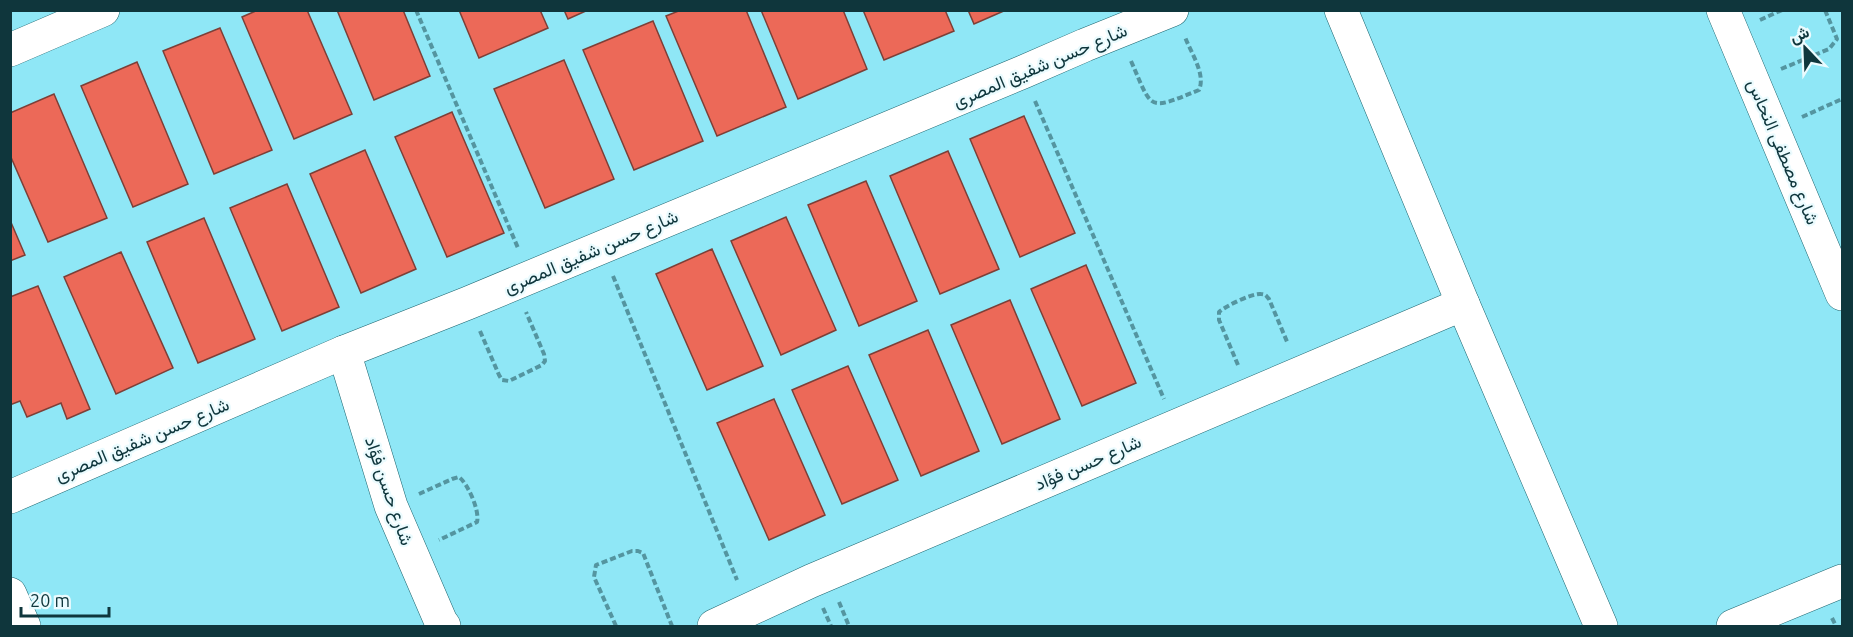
<svg xmlns="http://www.w3.org/2000/svg" width="1853" height="637" font-family="Ubuntu,Vazirmatn,sans-serif">
<style>
.building{fill:#ec6958;stroke:#7d3f37;stroke-width:1.5}
.lines{fill:none;stroke-linecap:round;stroke-linejoin:round}
.minor-casing{stroke:#1d656f;stroke-width:34}
.path{stroke:#5495a0;stroke-width:4;stroke-dasharray:6 3;stroke-linecap:butt}
.minor{stroke:#fff;stroke-width:33}
.labels{text-anchor:middle;stroke-width:4.5;stroke-linejoin:round;paint-order:stroke}
.street-label{font-size:18px;fill:#0f363c;stroke:#ebfbfe}
</style>
<rect width="100%" height="100%" fill="#8fe7f6"/>
<!-- building -->
<g class="building">
<polygon points="258,10 307,10 352,114 294,139 242,17"/>
<polygon points="337,10 403,10 430,76 374,100"/>
<polygon points="459,10 540,10 548,28 479,58"/>
<polygon points="564,10 588,10 568,19"/>
<polygon points="681,10 746,10 786,107 717,136 666,16"/>
<polygon points="761,10 843,10 867,69 798,99"/>
<polygon points="863,10 945,10 954,31 884,60"/>
<polygon points="968,10 1006,10 974,24"/>
<polygon points="653,21 703,141 634,170 583,50"/>
<polygon points="220,28 272,150 214,174 163,51"/>
<polygon points="564,60 614,179 545,208 494,89"/>
<polygon points="137,62 188,184 133,207 81,86"/>
<polygon points="54,94 107,218 48,242 10,155 10,113"/>
<polygon points="452,112 504,233 447,257 395,137"/>
<polygon points="1024,116 1075,233 1020,257 970,139"/>
<polygon points="365,150 416,269 361,293 310,174"/>
<polygon points="948,151 999,269 940,294 890,176"/>
<polygon points="866,181 917,301 859,326 808,205"/>
<polygon points="287,184 339,307 282,331 230,208"/>
<polygon points="786,217 836,330 781,355 731,241"/>
<polygon points="204,218 255,339 198,363 147,242"/>
<polygon points="10,220 25,255 10,261"/>
<polygon points="712,249 763,366 707,390 656,274"/>
<polygon points="121,252 173,368 116,394 64,277"/>
<polygon points="1086,265 1136,383 1082,406 1031,289"/>
<polygon points="38,286 90,409 67,419 61,403 27,417 20,401 10,405 10,297"/>
<polygon points="1010,300 1060,419 1002,444 951,325"/>
<polygon points="928,330 979,451 921,476 869,355"/>
<polygon points="848,366 898,480 842,504 792,390"/>
<polygon points="774,399 825,515 769,540 717,423"/>
</g>
<g class="lines">
<!-- minor casing -->
<g class="minor-casing">
<g id="minor">
<polyline points="1341,10 1463,304 1601,626"/>
<polyline points="1723,10 1842,294"/>
<polyline points="10,50 103,10"/>
<polyline points="344,352 391,506 441,622 444,626"/>
<polyline points="10,497 344,352 468,303 1023,72 1085,45 1172,10"/>
<polyline points="10,594 24,626"/>
<polyline points="714,626 811,581 1463,304"/>
<polyline points="1733,626 1842,581"/>
</g>
</g>
<!-- path -->
<g class="path">
<polyline points="416,10 518,248"/>
<polyline points="1760,20 1782,10"/>
<path d="M1131,61C1153,111 1147,111 1199,90C1206,74 1191,53 1185,37"/>
<polyline points="1781,69 1829,49 1837,39 1825,10"/>
<polyline points="1035,101 1164,399"/>
<polyline points="1802,117 1842,99"/>
<polyline points="613,276 737,580"/>
<polyline points="480,331 499,375 502,380 509,381 542,365 545,361 544,354 526,312"/>
<path d="M1238,365L1219,320V312C1226,306 1252,293 1261,294C1266,294 1266,296 1269,299L1288,344"/>
<path d="M419,494L452,479L459,477C468,484 480,511 477,522L439,540"/>
<polyline points="839,602 849,626"/>
<polyline points="823,608 831,626"/>
<polyline points="1832,618 1836,626"/>
<polyline points="616,626 594,577 596,565 632,551 638,551 643,553 672,626"/>
</g>
<!-- minor -->
<use href="#minor" class="minor"/>
</g>
<g class="labels">
<!-- street labels -->
<g class="street-label">
<text transform="translate(1040 66) rotate(-23)" y="6">شارع حسن شفيق المصرى</text>
<text transform="translate(1783 152) rotate(67)" y="6">شارع مصطفى النحاس</text>
<text transform="translate(591 252) rotate(-23)" y="6">شارع حسن شفيق المصرى</text>
<text transform="translate(142 440) rotate(-23)" y="6">شارع حسن شفيق المصرى</text>
<text transform="translate(1088 463) rotate(-23)" y="6">شارع حسن فؤاد</text>
<text transform="translate(389 491) rotate(71)" y="6">شارع حسن فؤاد</text>
</g>
</g>
<!-- border -->
<rect width="1853" height="637" fill="none" stroke="#0f363c" stroke-width="24"/>
<!-- north arrow -->
<g transform="translate(1805 48) rotate(337)" stroke="#ebfbfe" stroke-width="4.5" paint-order="stroke">
<path d="M0-4.5L10 22L0 15L-10 22Z" fill="#0f363c"/>
<text y="-9" font-size="16" font-weight="bold" text-anchor="middle" fill="#0f363c">ش</text>
</g>
<!-- scale -->
<path d="M21 607v9h88v-9" fill="none" stroke="#0f363c" stroke-width="3"/>
<text x="30" y="607" font-size="18" fill="#0f363c" stroke="#ebfbfe" stroke-width="4.5" paint-order="stroke">20 m</text>
</svg>
